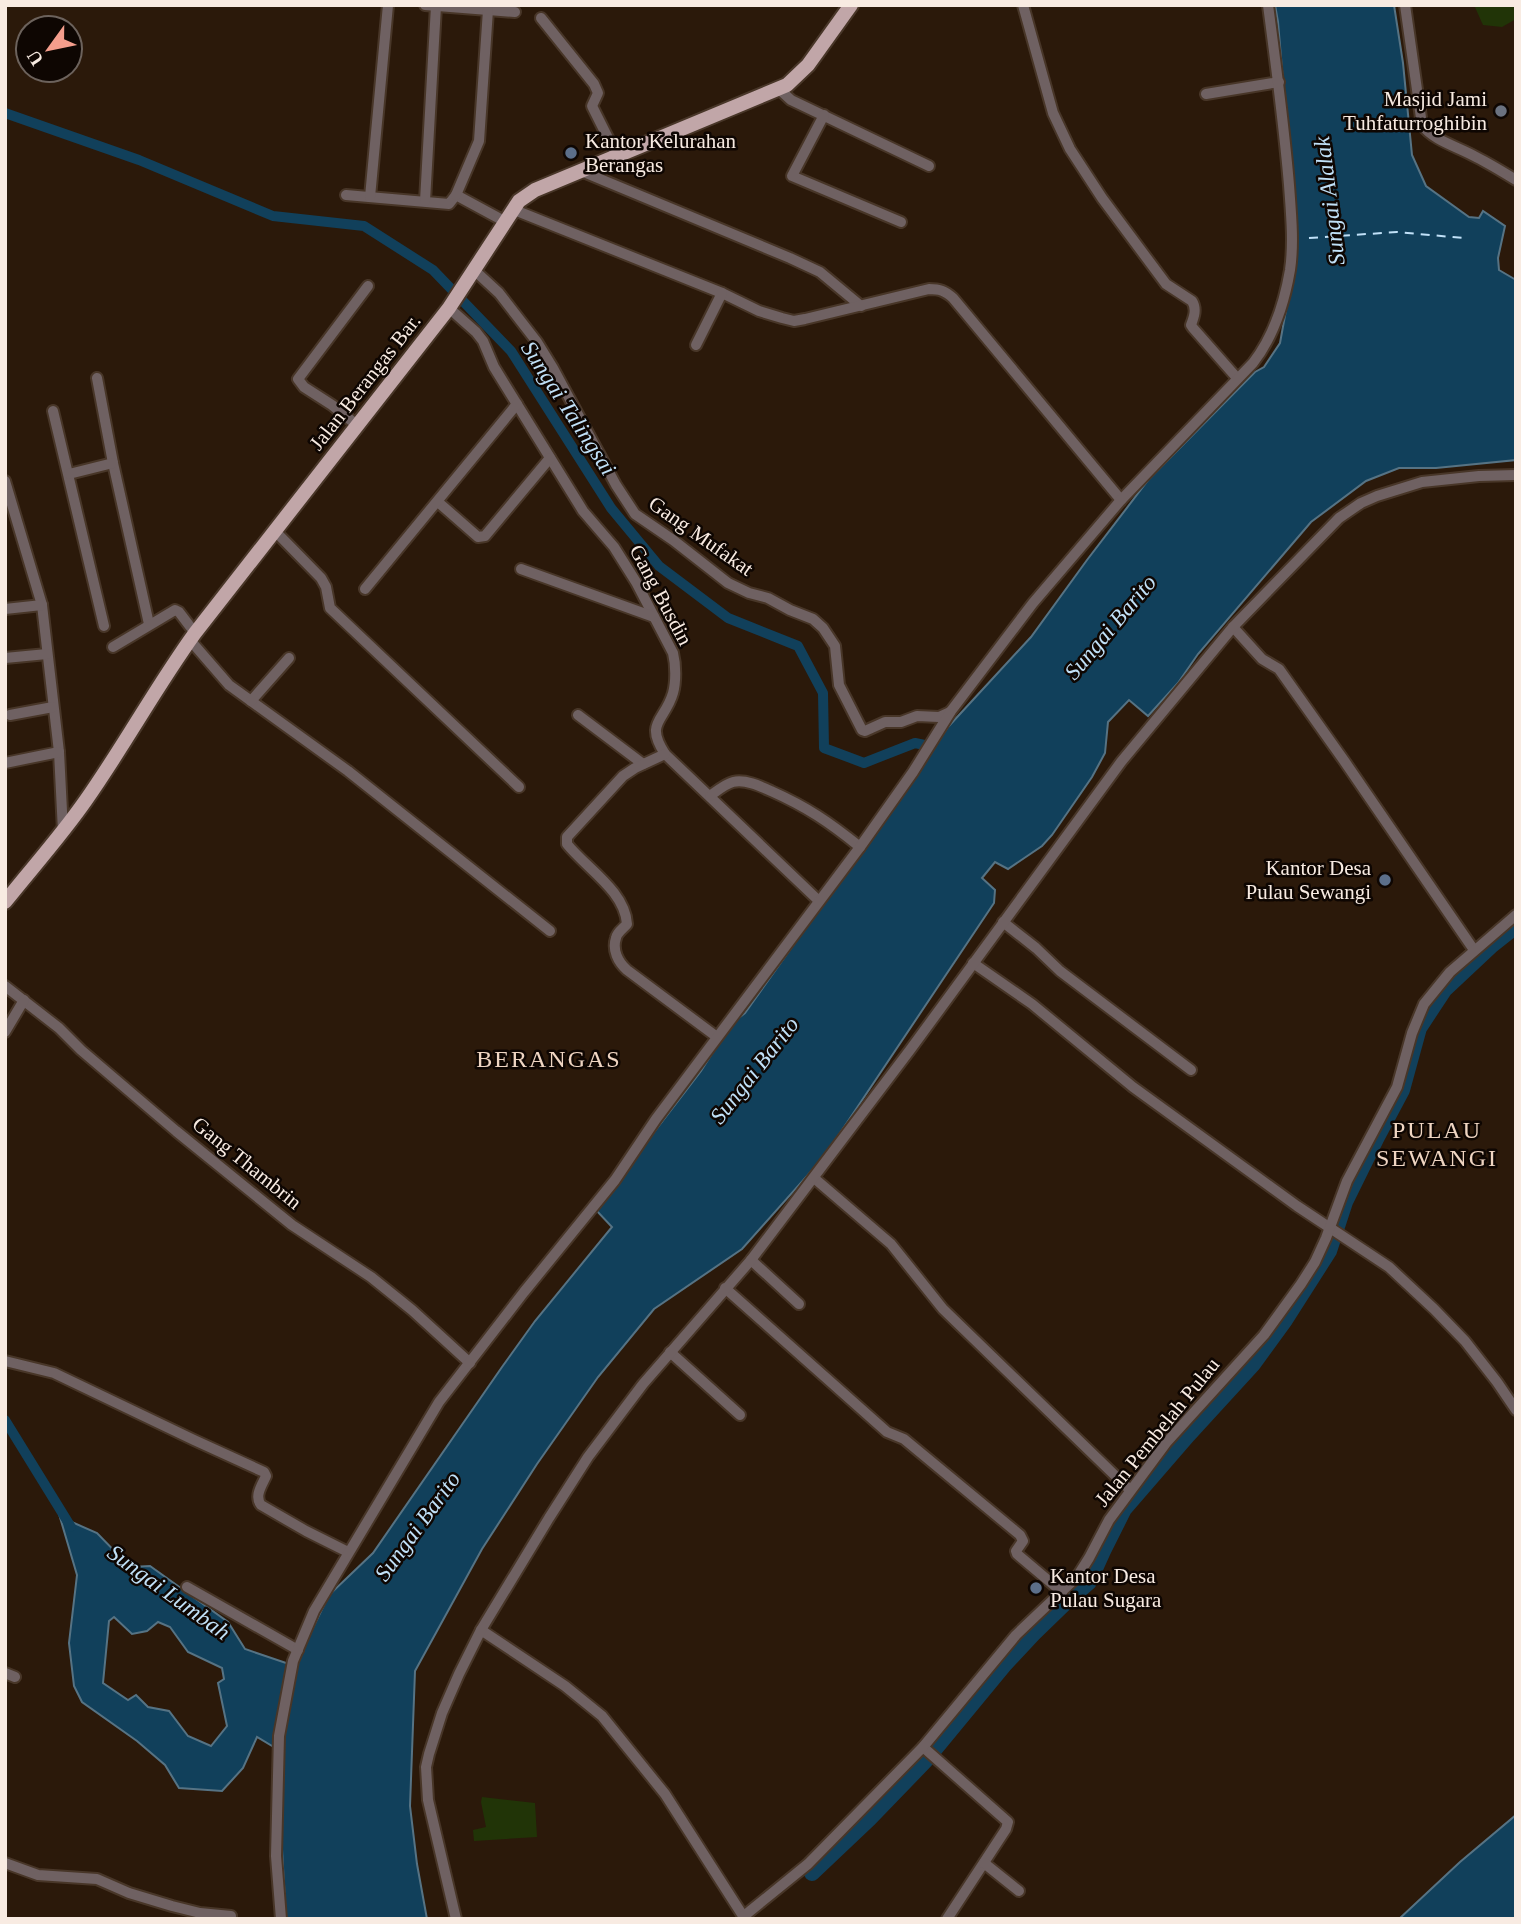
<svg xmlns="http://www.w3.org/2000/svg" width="1521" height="1924" font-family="Georgia,serif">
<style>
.green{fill:#213407}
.water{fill:#11405b;stroke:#567384;stroke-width:2;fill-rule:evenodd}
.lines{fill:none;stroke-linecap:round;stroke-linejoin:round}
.canal{stroke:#11405b;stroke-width:10}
.river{stroke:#11405b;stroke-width:16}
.ferry{stroke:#c1e1f8;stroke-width:2;stroke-dasharray:9 7;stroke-linecap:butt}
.minor-casing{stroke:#483628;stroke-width:14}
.major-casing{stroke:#483628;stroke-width:18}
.minor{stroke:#6f6162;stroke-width:10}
.major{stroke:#c1a6a8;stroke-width:14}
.worship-dot{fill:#6b7280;stroke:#0e0602;stroke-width:2.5}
.service-dot{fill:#5c6f8a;stroke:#0e0602;stroke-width:2.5}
.labels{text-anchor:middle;stroke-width:5;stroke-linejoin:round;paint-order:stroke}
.poi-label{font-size:21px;fill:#f8ebe2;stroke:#0e0602;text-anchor:end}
.street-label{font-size:21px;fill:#f8ebe2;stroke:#0e0602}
.water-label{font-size:23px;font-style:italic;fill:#c1e1f8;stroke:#0e0602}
.quarter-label{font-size:24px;letter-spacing:2px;fill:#efd5c2;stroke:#0e0602}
</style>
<rect width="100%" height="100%" fill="#2b190a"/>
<!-- green -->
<g class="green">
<polygon points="1474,5 1516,5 1516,19 1502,27 1483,25"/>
<polygon points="482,1797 535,1803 537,1837 474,1841 473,1830 486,1827 481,1802"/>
</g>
<!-- water -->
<g class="water">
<path d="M1275,5H1394L1403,63L1412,155L1426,186L1469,217L1479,218L1483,211L1505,226L1498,258L1499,270L1516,280V460L1436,468H1399L1366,481L1311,522L1198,654L1178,683L1148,716L1129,700L1108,722L1105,753L1092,777L1052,835L1042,846L1008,869L995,862L982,878L995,890L994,903L824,1157L742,1249L654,1309L598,1377L537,1464L482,1549L415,1671L410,1806L417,1864L427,1919H286L279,1797L282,1752L257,1737L243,1768L222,1791L179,1788L165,1765L137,1741L82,1702L74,1686L69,1643L77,1575L59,1514L74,1523L97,1533L130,1567L150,1566L228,1622L245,1649L286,1663L296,1662L329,1595L373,1553L502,1367L535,1321L612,1227L595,1209L701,1071L730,1025L745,1013L948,727L1031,637L1087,560L1149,479L1255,372L1264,367L1280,343L1290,288L1295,224L1278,22ZM114,1617L132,1634L147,1631L158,1622L170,1627L188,1652L222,1668L224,1679L218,1683L227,1726L211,1746L188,1736L169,1711L148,1707L136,1695L128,1700L103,1683L109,1621Z"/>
<polygon points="1516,1815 1516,1919 1399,1919 1460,1862"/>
</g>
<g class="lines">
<!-- canal -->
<g class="canal">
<polyline points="5,113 139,160 273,216 364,226 433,270 511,351 611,508 659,566 728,618 798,646 823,693 824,748 864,763 915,743 934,747"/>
<polyline points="5,1420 71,1527"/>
</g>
<!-- river -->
<polyline class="river" points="812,1873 869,1819 925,1761 1005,1664 1033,1634 1066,1602 1089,1582 1103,1551 1124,1509 1188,1435 1253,1364 1285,1320 1329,1251 1345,1202 1377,1137 1402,1090 1419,1028 1444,990 1492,945 1516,926"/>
<!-- ferry -->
<polyline class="ferry" points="1309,238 1397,232 1463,238"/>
<!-- minor casing -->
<g class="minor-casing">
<g id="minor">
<polyline points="425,5 515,12"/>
<path d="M1023,5L1053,113L1070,149L1102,198L1166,284L1192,301C1197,309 1194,317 1191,325L1193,328L1237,378"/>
<path d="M1405,5L1422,125C1434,141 1459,147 1476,157C1490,164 1503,172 1516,180"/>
<polyline points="541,18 594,84 598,93 592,106 617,156"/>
<polyline points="779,89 791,100 929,166"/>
<polyline points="1206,94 1279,82"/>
<polyline points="824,115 792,176 901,222"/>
<polyline points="581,171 790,258 820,272 861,306"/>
<polyline points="346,195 449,204 456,195 504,221"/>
<polyline points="456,195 479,141 488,10"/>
<polyline points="370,197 388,5"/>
<polyline points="425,201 436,6"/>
<path d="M512,209L722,293L759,311L782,318L794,321L805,319L929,289C940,289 945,291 953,298L1121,500"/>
<polyline points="473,269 499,293 537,342 553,368 616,485 635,514 673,540 728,583 749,593 768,598 790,610 813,619 823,628 835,646 839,685 862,730 865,731 885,722 901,722 917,716 939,717 950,712"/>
<path d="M449,308L476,332L483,341L494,367L583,511L614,547L636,582L673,653C676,665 676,682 673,693C665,721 644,722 665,754L819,901"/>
<polyline points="696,345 722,293"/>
<polyline points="97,378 113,463 149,624"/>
<polyline points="53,411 104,626"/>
<polyline points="358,426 332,405 304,387 298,379 368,286"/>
<polyline points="69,474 113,463"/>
<polyline points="5,481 42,605 59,752 63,831"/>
<polyline points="438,502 478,537 485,536 550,458"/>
<polyline points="275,531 321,578 326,587 330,608 519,787"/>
<polyline points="521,569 654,617"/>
<polyline points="365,589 517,404"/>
<polyline points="5,609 42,605"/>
<polyline points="1233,627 1262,659 1279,669 1345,762 1474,950"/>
<polyline points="190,640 229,685 348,771 550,931"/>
<polyline points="113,647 175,610 179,612 195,633"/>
<polyline points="5,658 47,654"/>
<polyline points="251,701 289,658"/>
<polyline points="10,715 53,707"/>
<polyline points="578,715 643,764"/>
<path d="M665,754L635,768L623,776L567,837V844C586,868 625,891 627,924C624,928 617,932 616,938C612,950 618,962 627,970L717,1037"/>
<polyline points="5,763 59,752"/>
<path d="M710,796C717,791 725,784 733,782C745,779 760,786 771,791C807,807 829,822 860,847"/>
<polyline points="1003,922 1036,948 1060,971 1191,1070"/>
<polyline points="973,963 1032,1004 1133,1087 1297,1206 1389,1267 1434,1309 1465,1341 1497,1382 1516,1410"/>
<polyline points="5,986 59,1028 81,1050 176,1131 292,1225 371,1277 412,1310 470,1363"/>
<polyline points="5,1032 24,1000"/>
<polyline points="814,1178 891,1244 943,1309 1130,1490"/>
<polyline points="751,1260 799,1304"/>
<polyline points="725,1288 887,1432 904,1439 1020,1535 1023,1541 1016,1551 1017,1554 1062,1592"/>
<polyline points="670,1352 740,1415"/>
<path d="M5,1361L54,1373L194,1440L264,1472L266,1476C262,1485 254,1496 261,1505L306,1531L348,1552"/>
<polyline points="187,1587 298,1650"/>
<polyline points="481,1630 565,1686 602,1716 665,1794 745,1919"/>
<polyline points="5,1673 15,1677"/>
<polyline points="923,1747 1008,1822 1006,1829 947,1919"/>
<polyline points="5,1863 38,1875 97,1879 129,1893 172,1906 200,1913 231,1916"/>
<polyline points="984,1863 1019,1891"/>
<polyline points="744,1916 808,1864 923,1747 1016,1635 1077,1577 1089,1558 1109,1520 1166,1443 1264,1335 1301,1284 1315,1262 1326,1238 1347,1181 1397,1087 1412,1033 1424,1004 1450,972 1516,915"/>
<path d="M281,1919L276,1856L279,1736L293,1661L314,1611L439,1402L524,1292L615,1180L656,1119L860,847L913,772L951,711L1033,603L1121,500L1253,363C1274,336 1284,305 1290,270C1294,243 1291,213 1289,185C1284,125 1276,65 1268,5"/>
<polyline points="456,1919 428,1800 426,1767 429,1754 442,1713 459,1674 481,1630 549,1518 588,1457 643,1384 751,1260 910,1050 1121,762 1233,627 1339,518 1361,503 1377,496 1422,482 1479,476 1516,475"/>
</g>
</g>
<!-- major casing -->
<g class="major-casing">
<path id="major" d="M5,902C32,868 61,836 86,800C124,746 156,687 195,633L449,308L519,201L535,190L787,85L808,65L851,5"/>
</g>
<!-- minor -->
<use href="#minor" class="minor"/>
<!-- major -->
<use href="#major" class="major"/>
</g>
<!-- markers -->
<circle class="worship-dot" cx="1501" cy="111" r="7"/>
<g class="service-dot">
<circle cx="571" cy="153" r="7"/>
<circle cx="1385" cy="880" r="7"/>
<circle cx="1036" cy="1588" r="7"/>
</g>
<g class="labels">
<!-- poi labels -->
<g class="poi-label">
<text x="1487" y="106">Masjid Jami<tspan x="1487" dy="24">Tuhfaturroghibin</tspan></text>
<text x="585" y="148" text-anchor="start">Kantor Kelurahan<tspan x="585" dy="24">Berangas</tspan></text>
<text x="1371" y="875">Kantor Desa<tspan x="1371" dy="24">Pulau Sewangi</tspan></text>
<text x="1050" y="1583" text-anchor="start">Kantor Desa<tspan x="1050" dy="24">Pulau Sugara</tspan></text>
</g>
<!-- street labels -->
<g class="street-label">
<text transform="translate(365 382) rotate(-52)" y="7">Jalan Berangas Bar.</text>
<text transform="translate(701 536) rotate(35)" y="7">Gang Mufakat</text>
<text transform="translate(661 595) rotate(62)" y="7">Gang Busdin</text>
<text transform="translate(247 1163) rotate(39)" y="7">Gang Thambrin</text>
<text transform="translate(1157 1432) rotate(-51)" y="7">Jalan Pembelah Pulau</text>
</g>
<!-- water labels -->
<g class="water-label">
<text transform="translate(1329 201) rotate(-97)" y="8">Sungai Alalak</text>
<text transform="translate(569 408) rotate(57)" y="8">Sungai Talingsai</text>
<text transform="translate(1110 627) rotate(-50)" y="8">Sungai Barito</text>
<text transform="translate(754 1070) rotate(-52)" y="8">Sungai Barito</text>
<text transform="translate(417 1526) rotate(-54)" y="8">Sungai Barito</text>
<text transform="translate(169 1592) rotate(36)" y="8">Sungai Lumbah</text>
</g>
<!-- quarter labels -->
<g class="quarter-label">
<text x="549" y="1067">BERANGAS</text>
<text x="1437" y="1138">PULAU<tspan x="1437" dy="28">SEWANGI</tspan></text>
</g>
</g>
<!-- border -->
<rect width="1521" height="1924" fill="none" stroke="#f8ebe2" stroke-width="14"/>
<!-- north arrow -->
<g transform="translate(49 49) rotate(237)"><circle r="33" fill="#0e0602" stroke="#6c625c" stroke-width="2"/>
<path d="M0-5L12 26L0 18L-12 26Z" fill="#f49d8c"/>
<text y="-10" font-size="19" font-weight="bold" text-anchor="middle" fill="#f8ebe2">U</text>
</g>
</svg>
